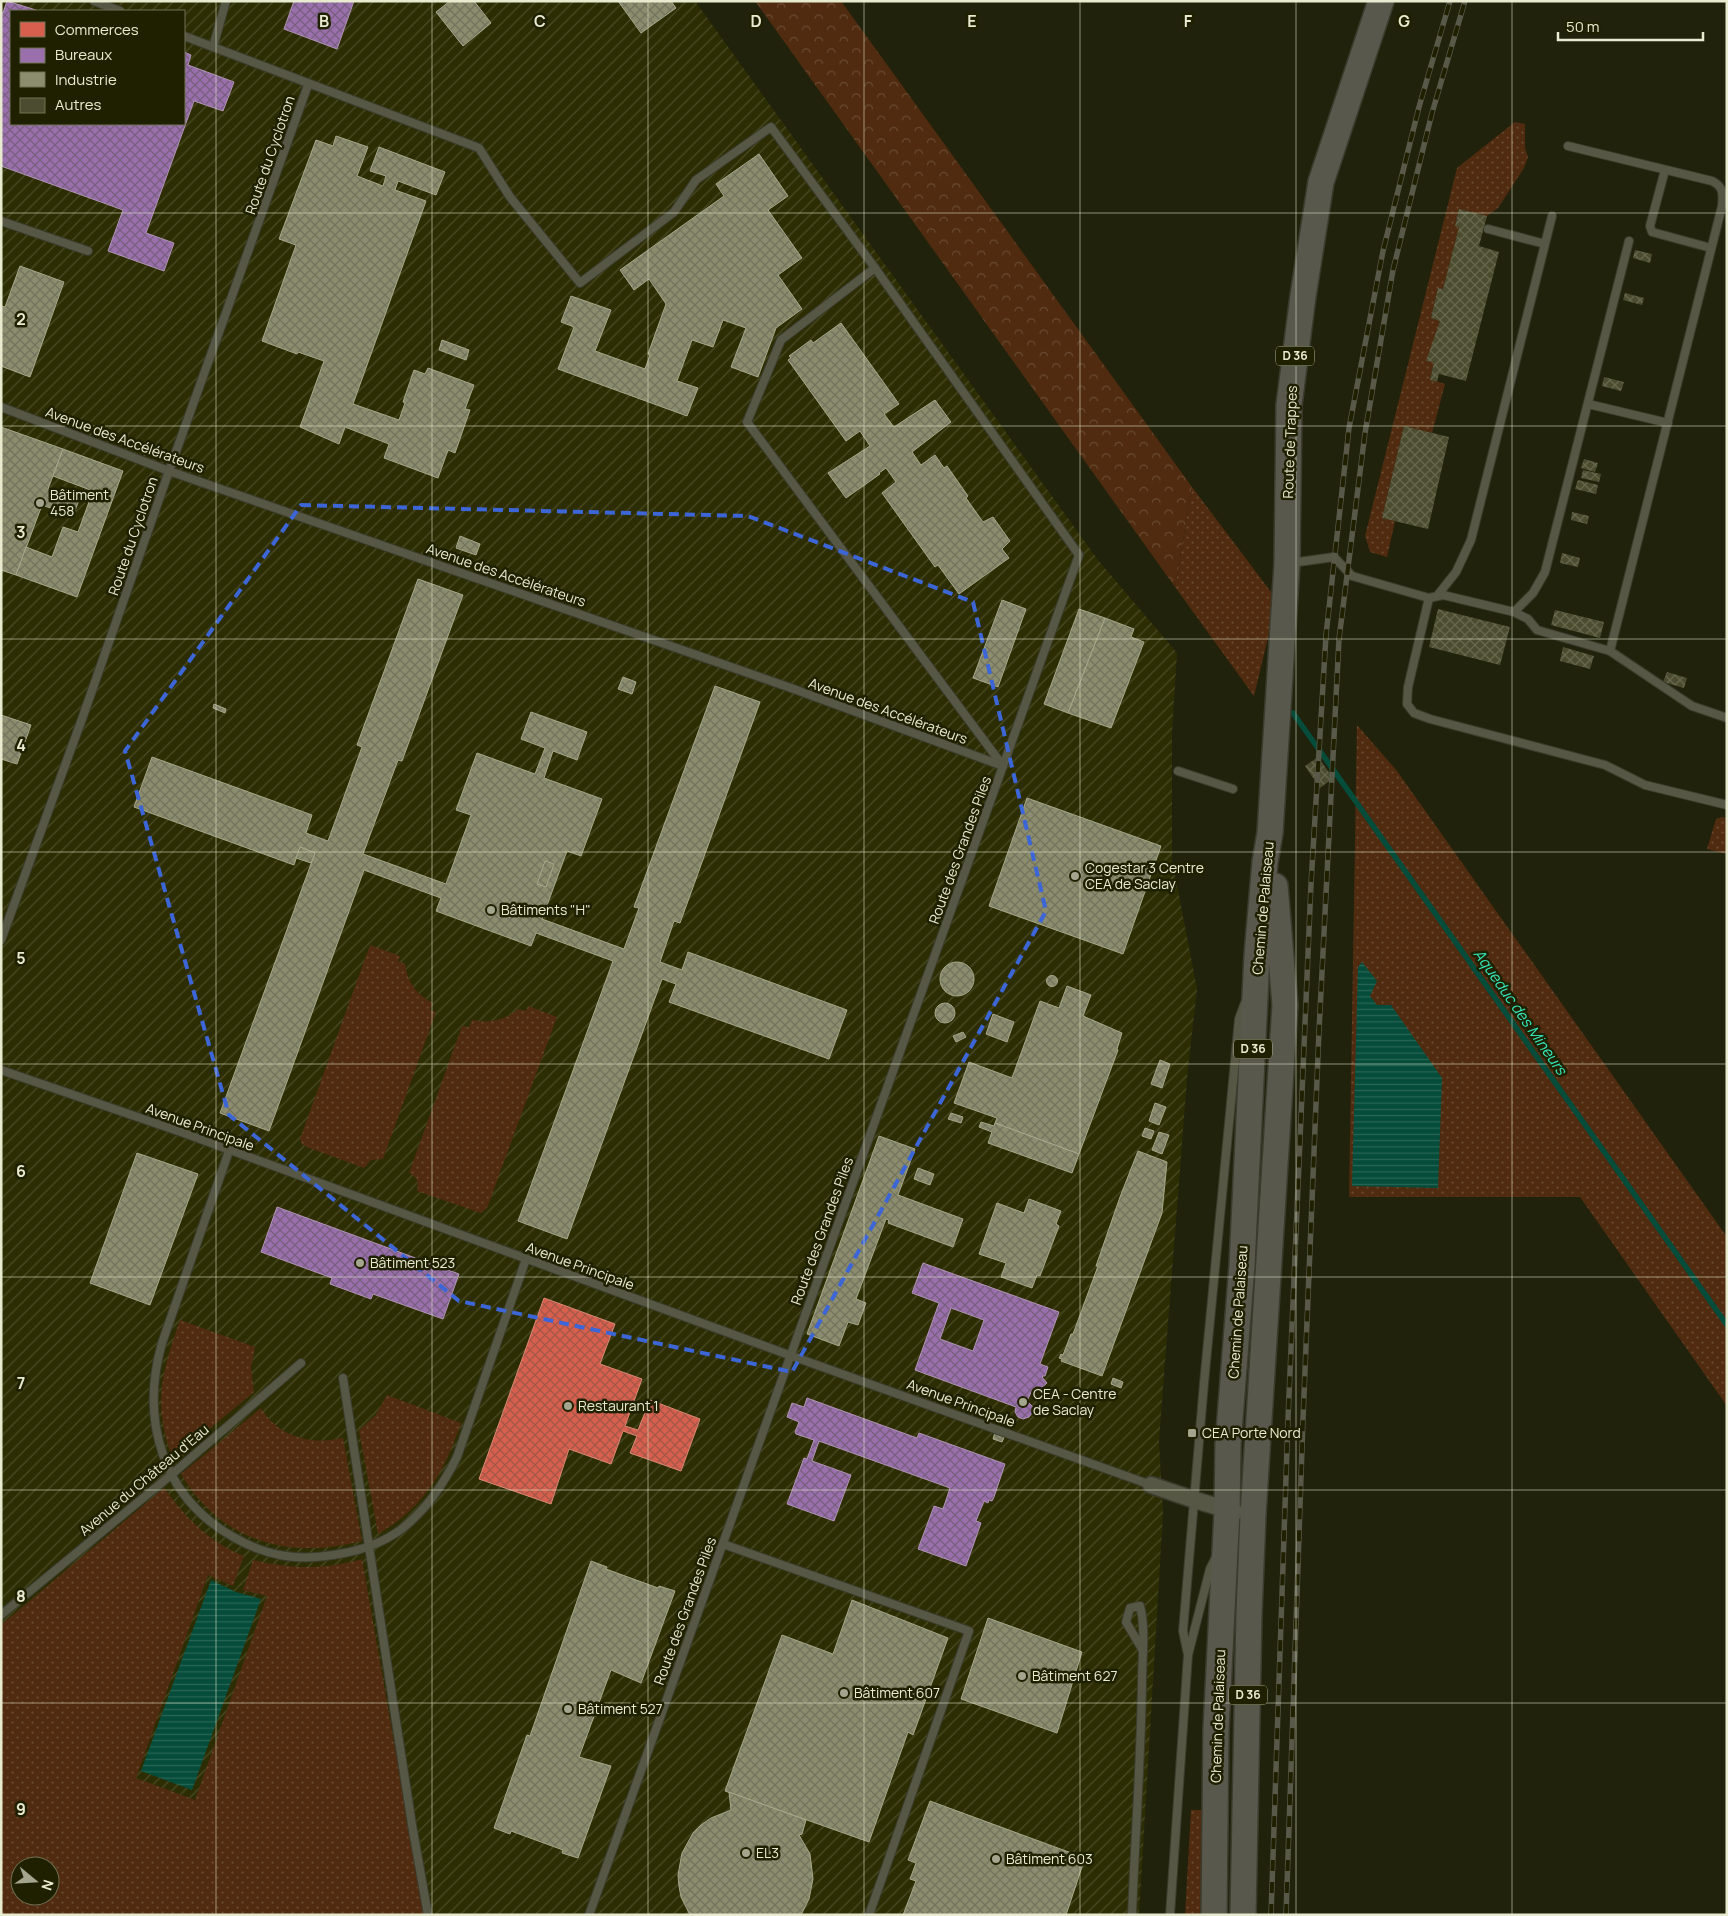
<svg xmlns="http://www.w3.org/2000/svg" width="1728" height="1916" font-family="Manrope,sans-serif">
<style>
.industrial{fill:url(#industrial-furrows);fill-rule:evenodd}
.grass{fill:url(#grass-dots);fill-rule:evenodd}
.forest{fill:url(#forest-crowns)}
.water{fill:url(#water-rules)}
.shops{fill:url(#shops-cross-hatch);stroke:#dc8a75}
.offices{fill:url(#offices-cross-hatch);stroke:#b195b6;fill-rule:evenodd}
.industry{fill:url(#industry-cross-hatch);stroke:#a8a88c}
.lines{fill:none;stroke-linecap:round;stroke-linejoin:round}
.stream{stroke:#054c3a;stroke-width:5.5}
.building{fill:url(#building-cross-hatch)}
.lane-casing{stroke:#3b3c2d;stroke-width:10}
.street-casing{stroke:#3b3c2d;stroke-width:19}
.primary-casing{stroke:#3b3c2d;stroke-width:28}
.lane{stroke:#565744;stroke-width:8}
.street{stroke:#565744;stroke-width:16}
.primary{stroke:#58584d;stroke-width:25}
.rail-casing{stroke:#585948;stroke-width:5.5}
.rail{stroke:#1f2000;stroke-width:4;stroke-dasharray:11;stroke-linecap:butt}
.marked{fill:none;stroke:#3c66d7;stroke-width:4;stroke-dasharray:10 6;stroke-linejoin:round}
.grid{fill:none;stroke:#e9ebd1;stroke-width:1;stroke-opacity:0.55}
.poi-dot{fill:#a3a58c;stroke:#1f2000;stroke-width:2}
.labels{text-anchor:middle;stroke-width:5;stroke-linejoin:round;paint-order:stroke}
.shield{fill:#1f2000;stroke:#acae92;stroke-width:1}
.shield-label{font-size:12px;font-weight:bold;fill:#e9ebd1}
.street-label{font-size:14px;fill:#e9ebd1;stroke:#1f2000}
.poi-label{font-size:14px;fill:#e9ebd1;stroke:#1f2000;text-anchor:start}
.water-label{font-size:15px;font-style:italic;fill:#34e9bc;stroke:#1f2000}
.grid-label{font-size:16px;text-anchor:middle;font-weight:bold;fill:#e9ebd1;stroke:#1f2000;stroke-width:5;stroke-linejoin:round;paint-order:stroke}
</style>
<defs>
<pattern id="industrial-furrows" width="10" height="10" patternUnits="userSpaceOnUse" patternTransform="scale(1.25)"><rect width="10" height="10" fill="#2c2d02"/><path d="M-1 1l2-2M0 10L10 0M9 11l2-2" fill="none" stroke="#4b4c26"/></pattern>
<pattern id="grass-dots" width="8" height="8" patternUnits="userSpaceOnUse" patternTransform="scale(1.25)"><rect width="8" height="8" fill="#502b0f"/><path d="M2 2h.1M6 6h.1" fill="none" stroke="#694a31" stroke-width="1.8" stroke-linecap="round"/></pattern>
<pattern id="forest-crowns" width="20" height="18" patternUnits="userSpaceOnUse" patternTransform="scale(1.25)"><rect width="20" height="18" fill="#502b0f"/><path d="M2 6a3 3 0 1 1 6 0M12 15a3 3 0 1 1 6 0" fill="none" stroke="#694a31"/></pattern>
<pattern id="water-rules" width="6" height="5" patternUnits="userSpaceOnUse" patternTransform="scale(1.25)"><rect width="6" height="5" fill="#054c3a"/><path d="M0 2.5h6" fill="none" stroke="#296655"/></pattern>
<pattern id="shops-cross-hatch" width="8" height="8" patternUnits="userSpaceOnUse" patternTransform="scale(1.25)"><rect width="8" height="8" fill="#d6604d"/><path d="M0 0l8 8M0 8l8-8" fill="none" stroke="#a45748"/></pattern>
<pattern id="offices-cross-hatch" width="8" height="8" patternUnits="userSpaceOnUse" patternTransform="scale(1.25)"><rect width="8" height="8" fill="#9970ab"/><path d="M0 0l8 8M0 8l8-8" fill="none" stroke="#785f80"/></pattern>
<pattern id="industry-cross-hatch" width="8" height="8" patternUnits="userSpaceOnUse" patternTransform="scale(1.25)"><rect width="8" height="8" fill="#8c8c6e"/><path d="M0 0l8 8M0 8l8-8" fill="none" stroke="#74745e"/></pattern>
<pattern id="building-cross-hatch" width="8" height="8" patternUnits="userSpaceOnUse" patternTransform="scale(1.25)"><rect width="8" height="8" fill="#4c4d30"/><path d="M0 0l8 8M0 8l8-8" fill="none" stroke="#66674d"/></pattern>
</defs>
<rect width="100%" height="100%" fill="#21220c"/>
<!-- industrial -->
<path class="industrial" d="M1,1H695L1098,560L1177,653L1172,731V859L1197,989L1187,1078L1159,1440L1163,1513L1139,1915H1ZM11,11H184V124H11ZM20,1866H50V1896H20Z"/>
<!-- grass -->
<g class="grass">
<polygon points="1515,122 1525,124 1525,148 1528,157 1524,168 1498,208 1487,216 1459,209 1455,226 1459,227 1443,289 1438,288 1431,318 1440,321 1427,361 1434,362 1430,379 1445,384 1432,433 1404,426 1382,518 1395,521 1387,557 1370,552 1365,536 1457,168"/>
<polygon points="1192,487 1277,600 1254,696 1175,587"/>
<polygon points="1357,725 1397,771 1727,1237 1727,1406 1580,1197 1349,1197"/>
<polygon points="1722,817 1727,818 1727,854 1707,849 1716,819"/>
<path d="M370,945L400,956L398,961L405,964C407,982 417,995 433,1003L430,1010L436,1012L383,1159L371,1160L364,1168L307,1147L302,1144L300,1139Z"/>
<path d="M528,1006L557,1017L487,1208L481,1213L478,1212L417,1191C419,1182 417,1177 409,1173L462,1026L469,1027L472,1020C490,1023 504,1021 518,1009L526,1011Z"/>
<path d="M180,1320L255,1347L251,1367L254,1392L173,1459C152,1404 162,1372 180,1320Z"/>
<path d="M387,1395L461,1423C444,1472 425,1507 378,1534L359,1430L375,1416Z"/>
<path d="M261,1408C279,1438 312,1445 343,1438L362,1541C289,1560 221,1542 181,1474Z"/>
<path d="M164,1488C186,1518 209,1542 244,1556L233,1586L208,1575L136,1778L195,1800L267,1596L243,1590L253,1560C293,1569 322,1570 362,1559L424,1915H1V1625ZM20,1866H50V1896H20Z"/>
<polygon points="1191,1810 1203,1810 1202,1915 1185,1915"/>
</g>
<!-- forest -->
<polygon class="forest" points="755,1 841,1 1192,487 1175,587"/>
<!-- water -->
<g class="water">
<polygon points="1362,962 1377,981 1370,996 1377,1005 1391,1005 1442,1078 1438,1188 1352,1186 1358,967"/>
<polygon points="211,1580 236,1592 261,1599 192,1790 141,1771"/>
</g>
<!-- shops -->
<polygon class="shops" points="544,1298 615,1324 600,1364 642,1379 625,1426 638,1430 650,1400 700,1419 681,1471 630,1453 637,1436 623,1431 611,1464 569,1449 551,1504 479,1479"/>
<!-- offices -->
<g class="offices">
<polygon points="7,1 39,11 11,11 11,124 184,124 184,52 191,55 188,65 234,82 223,111 194,101 146,233 174,243 164,271 108,251 123,210 1,166 1,12 3,13"/>
<polygon points="294,1 354,1 337,49 284,29"/>
<polygon points="277,1207 459,1274 443,1319 373,1294 371,1299 330,1284 332,1278 261,1252"/>
<path d="M923,1263L1059,1312L1040,1364L1048,1367L1045,1376H1043L1042,1377L1047,1383L1038,1391L1035,1387L1032,1390L1027,1401L1033,1407V1412L1029,1417L1023,1419L1018,1417L1015,1412L1016,1407L915,1370L939,1303L912,1293ZM951,1308L984,1320L973,1351L940,1339Z"/>
<polygon points="807,1398 917,1438 919,1433 1005,1464 994,1497 992,1501 989,1500 988,1503 984,1501 976,1521 981,1523 966,1566 918,1549 934,1506 943,1509 950,1488 819,1441 812,1461 851,1475 834,1521 787,1504 804,1458 807,1459 814,1440 796,1434 795,1432 799,1422 787,1417 792,1403 804,1407"/>
</g>
<!-- industry -->
<g class="industry">
<polygon points="450,1 474,1 491,23 463,46 436,12"/>
<polygon points="618,1 671,1 676,8 641,33"/>
<polygon points="336,136 368,147 357,176 383,186 386,176 370,171 379,147 445,172 436,195 398,181 395,190 426,201 353,404 399,420 405,403 403,402 414,370 425,374 428,368 474,385 465,409 470,410 455,453 448,450 438,478 384,458 389,444 345,427 339,444 300,427 324,361 298,352 297,354 262,341 296,245 279,239 316,140 333,146"/>
<polygon points="759,154 788,196 768,210 802,258 778,275 802,309 776,328 758,377 731,367 746,328 723,320 713,347 692,340 677,381 698,388 687,416 558,369 574,327 561,322 571,296 611,310 595,351 645,369 650,355 648,354 666,304 649,279 634,290 620,270 724,196 716,184"/>
<polygon points="20,266 64,282 30,377 1,366 1,306 5,307"/>
<polygon points="841,323 899,404 884,414 894,427 935,400 951,422 912,452 921,465 935,455 944,468 947,466 968,496 966,498 983,522 993,517 1010,541 1002,549 1009,558 959,594 938,565 935,567 882,493 896,482 886,468 879,473 880,474 846,498 828,473 870,446 860,431 846,441 788,360 791,358 789,356 811,340 813,343"/>
<polygon points="442,340 469,350 466,360 439,350"/>
<polygon points="1,427 63,449 48,489 79,500 73,516 42,505 16,575 1,570"/>
<polygon points="63,449 123,471 77,597 16,575 26,547 52,557 63,527 78,532 93,491 53,476"/>
<polygon points="460,536 480,544 476,555 456,548"/>
<polygon points="418,579 463,595 402,761 398,760 363,854 446,884 471,815 456,810 477,753 535,774 545,748 521,739 531,712 587,732 577,760 553,751 544,778 602,799 581,856 567,851 542,919 624,949 639,908 634,907 715,686 760,702 680,923 674,921 660,962 682,970 688,952 847,1010 829,1059 669,1002 676,984 662,979 567,1239 518,1221 613,961 536,933 531,946 436,911 441,898 364,870 269,1131 220,1113 315,853 300,847 294,865 134,807 152,757 312,815 306,833 328,841 362,747 357,745"/>
<polygon points="1002,600 1026,609 998,687 973,678"/>
<polygon points="1079,609 1105,618 1068,713 1044,704"/>
<polygon points="1105,618 1134,629 1131,637 1144,642 1111,728 1068,713"/>
<polygon points="623,677 636,682 632,694 618,689"/>
<polygon points="214,704 226,709 225,713 213,708"/>
<polygon points="1,715 31,725 17,764 1,759"/>
<polygon points="1027,798 1161,846 1123,954 989,906"/>
<polygon points="300,847 315,853 311,863 296,858"/>
<polygon points="545,861 554,864 546,887 537,884"/>
<circle cx="957" cy="979" r="17"/>
<circle cx="1052" cy="981" r="5.5"/>
<polygon points="1067,986 1091,995 1083,1016 1122,1033 1117,1049 1118,1050 1079,1154 995,1123 997,1118 954,1103 969,1062 1012,1078 1040,1001 1059,1008"/>
<circle cx="945" cy="1013" r="10"/>
<polygon points="993,1014 1014,1022 1007,1042 986,1034"/>
<polygon points="963,1032 966,1037 956,1042 953,1036"/>
<polygon points="1160,1060 1170,1064 1162,1088 1151,1084"/>
<polygon points="1155,1103 1166,1107 1159,1125 1149,1121"/>
<polygon points="951,1113 963,1117 961,1123 948,1119"/>
<polygon points="981,1122 994,1126 995,1123 1079,1154 1072,1173 988,1143 992,1132 979,1127"/>
<polygon points="1145,1128 1154,1131 1151,1139 1142,1136"/>
<polygon points="1159,1132 1169,1135 1162,1154 1152,1150"/>
<polygon points="879,1136 915,1149 898,1195 963,1219 953,1247 888,1223 889,1220 886,1219 856,1299 866,1303 858,1325 848,1322 839,1346 807,1334"/>
<polygon points="1138,1151 1167,1162 1162,1213 1102,1376 1061,1361 1062,1359 1059,1358 1061,1354 1063,1355 1071,1334 1073,1334 1098,1266 1096,1266 1120,1197"/>
<polygon points="137,1153 198,1174 150,1305 90,1283"/>
<polygon points="918,1168 934,1174 930,1185 914,1179"/>
<polygon points="1029,1199 1061,1211 1056,1224 1059,1226 1040,1276 1037,1275 1032,1288 1001,1277 1006,1263 979,1254 997,1203 1024,1213"/>
<polygon points="1113,1378 1123,1382 1121,1388 1111,1384"/>
<polygon points="995,1432 1005,1435 1002,1442 993,1439"/>
<polygon points="591,1561 607,1567 606,1569 658,1588 659,1586 675,1591 641,1683 611,1670 579,1757 611,1766 578,1858 562,1853 563,1850 511,1831 510,1834 494,1828 527,1735 530,1736"/>
<polygon points="852,1600 948,1638 913,1735 908,1732 869,1842 725,1791 782,1635 833,1654"/>
<polygon points="988,1618 1082,1652 1057,1733 961,1699"/>
<polygon points="729,1792 806,1820 802,1834 799,1835 810,1854 813,1879 809,1899 801,1915 690,1915 681,1897 679,1886 678,1875 682,1853 693,1833 701,1825 711,1818 731,1810"/>
<polygon points="930,1801 1085,1858 1066,1915 903,1915 916,1881 910,1879 916,1863 908,1860"/>
</g>
<g class="lines">
<!-- stream -->
<polyline class="stream" points="1293,713 1727,1325"/>
</g>
<!-- building -->
<g class="building">
<polygon points="1459,209 1487,216 1479,246 1499,252 1466,381 1439,374 1437,382 1430,380 1434,362 1426,361 1440,321 1431,318 1438,288 1443,289 1459,227 1455,226"/>
<polygon points="1635,250 1652,254 1650,263 1633,258"/>
<polygon points="1625,293 1644,298 1642,305 1623,300"/>
<polygon points="1604,377 1624,382 1621,391 1602,386"/>
<polygon points="1404,426 1449,437 1428,529 1382,518"/>
<polygon points="1584,459 1598,463 1595,472 1581,468"/>
<polygon points="1583,470 1601,474 1599,482 1581,478"/>
<polygon points="1578,480 1598,485 1596,494 1575,489"/>
<polygon points="1572,512 1589,516 1587,524 1571,520"/>
<polygon points="1562,553 1580,558 1578,567 1560,563"/>
<polygon points="1438,609 1510,627 1500,665 1429,647"/>
<polygon points="1555,610 1604,622 1600,638 1551,625"/>
<polygon points="1563,647 1594,656 1590,669 1560,661"/>
<polygon points="1667,672 1687,678 1684,688 1663,682"/>
<polygon points="1318,757 1333,778 1320,788 1305,766"/>
</g>
<g class="lines">
<!-- lane casing -->
<g class="lane-casing">
<g id="lane">
<polyline points="94,1 120,11"/>
<polyline points="184,36 479,148 510,197 580,283 674,212 696,180 771,127 875,268 1079,555 589,1915"/>
<polyline points="213,47 226,1"/>
<path d="M1568,146L1712,181C1724,187 1723,194 1722,206L1610,651"/>
<polyline points="1665,170 1650,226 1652,232 1711,248"/>
<polyline points="1,221 88,251"/>
<polyline points="1488,229 1545,244"/>
<polyline points="875,268 781,340 747,422 1003,766"/>
<polyline points="1588,404 1668,423"/>
<polyline points="1,407 169,471 791,688 1003,766"/>
<polyline points="1291,563 1334,557 1352,576 1429,598 1443,595 1514,612 1528,619 1537,630 1610,651 1692,706 1727,718"/>
<polyline points="1437,596 1456,572 1471,540 1552,216"/>
<polyline points="1429,598 1408,687 1407,704 1414,713 1430,719 1605,765 1645,785 1727,805"/>
<polyline points="1514,612 1533,593 1545,572 1629,241"/>
<polyline points="1178,771 1233,789"/>
<polyline points="1,940 82,719 169,471 308,85"/>
<polyline points="1,1070 181,1132 789,1355 1151,1485"/>
<path d="M229,1151L162,1343C140,1420 162,1498 235,1538C267,1556 297,1561 333,1555C362,1551 389,1542 411,1521C431,1503 445,1481 457,1457L526,1259"/>
<polyline points="343,1378 412,1825 428,1915"/>
<polyline points="723,1544 969,1631 869,1915"/>
<polyline points="1,1615 171,1475 301,1363"/>
<polyline points="1188,1655 1183,1631 1204,1383 1239,1019 1245,1003"/>
<path d="M1132,1915C1135,1837 1141,1760 1142,1682C1142,1659 1146,1627 1140,1606L1130,1608L1126,1622L1142,1649"/>
<polyline points="1170,1915 1188,1655 1210,1569 1216,1557"/>
</g>
</g>
<!-- street casing -->
<g class="street-casing">
<polyline id="street" points="1151,1485 1195,1500 1235,1512"/>
</g>
<!-- primary casing -->
<g class="primary-casing">
<g id="primary">
<polyline points="1214,1915 1216,1729 1227,1511 1228,1444 1242,1265 1257,955 1265,862 1270,833 1287,564 1289,405 1303,296 1321,182 1381,1"/>
<polyline points="1243,1915 1249,1614 1253,1515 1285,1005 1275,886"/>
</g>
</g>
<!-- lane -->
<use href="#lane" class="lane"/>
<!-- street -->
<use href="#street" class="street"/>
<!-- primary -->
<use href="#primary" class="primary"/>
<!-- rail casing -->
<g class="rail-casing">
<g id="rail">
<polyline points="1271,1915 1288,1419 1311,884 1326,635 1349,428 1383,251 1419,107 1450,1"/>
<polyline points="1286,1915 1303,1419 1319,1031 1339,639 1365,433 1393,270 1432,113 1465,1"/>
</g>
</g>
<!-- rail -->
<use href="#rail" class="rail"/>
</g>
<!-- marked area -->
<path class="marked" d="M301,505L748,516L973,602L1046,911L792,1372L459,1301L229,1115L125,751Z"/>
<!-- grid -->
<path class="grid" d="M216,1V1915M432,1V1915M648,1V1915M864,1V1915M1080,1V1915M1296,1V1915M1512,1V1915M1,213H1727M1,426H1727M1,639H1727M1,852H1727M1,1064H1727M1,1277H1727M1,1490H1727M1,1703H1727"/>
<!-- markers -->
<g class="poi-dot">
<circle cx="40" cy="503" r="5"/>
<circle cx="1075" cy="876" r="5"/>
<circle cx="491" cy="910" r="5"/>
<circle cx="360" cy="1263" r="5"/>
<circle cx="1023" cy="1402" r="5"/>
<circle cx="568" cy="1406" r="5"/>
<rect x="1187" y="1428" width="10" height="10" rx="2.5"/>
<circle cx="1022" cy="1676" r="5"/>
<circle cx="844" cy="1693" r="5"/>
<circle cx="568" cy="1709" r="5"/>
<circle cx="746" cy="1853" r="5"/>
<circle cx="996" cy="1859" r="5"/>
</g>
<g class="labels">
<!-- shield labels -->
<g class="shield">
<rect x="1276" y="346.5" width="38" height="19" rx="4"/>
<rect x="1234" y="1039.5" width="38" height="19" rx="4"/>
<rect x="1229" y="1685.5" width="38" height="19" rx="4"/>
</g>
<g class="shield-label">
<text x="1295" y="360">D 36</text>
<text x="1253" y="1053">D 36</text>
<text x="1248" y="1699">D 36</text>
</g>
<!-- street labels -->
<g class="street-label">
<text transform="translate(270 155) rotate(-71)" y="5">Route du Cyclotron</text>
<text transform="translate(125 440) rotate(20)" y="5">Avenue des Accélérateurs</text>
<text transform="translate(1290 442) rotate(-88)" y="5">Route de Trappes</text>
<text transform="translate(133 536) rotate(-71)" y="5">Route du Cyclotron</text>
<text transform="translate(506 575) rotate(19)" y="5">Avenue des Accélérateurs</text>
<text transform="translate(888 711) rotate(20)" y="5">Avenue des Accélérateurs</text>
<text transform="translate(960 850) rotate(-70)" y="5">Route des Grandes Piles</text>
<text transform="translate(1263 908) rotate(-85)" y="5">Chemin de Palaiseau</text>
<text transform="translate(200 1127) rotate(20)" y="5">Avenue Principale</text>
<text transform="translate(822 1231) rotate(-70)" y="5">Route des Grandes Piles</text>
<text transform="translate(580 1266) rotate(20)" y="5">Avenue Principale</text>
<text transform="translate(1238 1312) rotate(-86)" y="5">Chemin de Palaiseau</text>
<text transform="translate(961 1403) rotate(20)" y="5">Avenue Principale</text>
<text transform="translate(144 1480) rotate(-40)" y="5">Avenue du Château d'Eau</text>
<text transform="translate(685 1611) rotate(-70)" y="5">Route des Grandes Piles</text>
<text transform="translate(1218 1716) rotate(-88)" y="5">Chemin de Palaiseau</text>
</g>
<!-- poi labels -->
<g class="poi-label">
<text x="50" y="500">Bâtiment<tspan x="50" dy="16">458</tspan></text>
<text x="1085" y="873">Cogestar 3 Centre<tspan x="1085" dy="16">CEA de Saclay</tspan></text>
<text x="501" y="915">Bâtiments "H"</text>
<text x="370" y="1268">Bâtiment 523</text>
<text x="1033" y="1399">CEA - Centre<tspan x="1033" dy="16">de Saclay</tspan></text>
<text x="578" y="1411">Restaurant 1</text>
<text x="1202" y="1438">CEA Porte Nord</text>
<text x="1032" y="1681">Bâtiment 627</text>
<text x="854" y="1698">Bâtiment 607</text>
<text x="578" y="1714">Bâtiment 527</text>
<text x="756" y="1858">EL3</text>
<text x="1006" y="1864">Bâtiment 603</text>
</g>
<!-- water labels -->
<g class="water-label">
<text transform="translate(1520 1012) rotate(55)" y="5">Aqueduc des Mineurs</text>
</g>
</g>
<g class="grid-label">
<text x="324" y="27">B</text>
<text x="540" y="27">C</text>
<text x="756" y="27">D</text>
<text x="972" y="27">E</text>
<text x="1188" y="27">F</text>
<text x="1404" y="27">G</text>
<text x="21" y="325">2</text>
<text x="21" y="538">3</text>
<text x="21" y="751">4</text>
<text x="21" y="964">5</text>
<text x="21" y="1177">6</text>
<text x="21" y="1389">7</text>
<text x="21" y="1602">8</text>
<text x="21" y="1815">9</text>
</g>
<!-- border -->
<rect width="1728" height="1916" fill="none" stroke="#e9ebd1" stroke-width="5"/>
<!-- legend -->
<rect x="10" y="10" width="175" height="115" fill="#1f2000" stroke="#707154"/>
<rect x="20" y="22" width="25" height="15" fill="#d6604d" stroke="#707154"/>
<text x="55" y="35" font-size="15" fill="#e9ebd1">Commerces</text>
<rect x="20" y="48" width="25" height="15" fill="#9970ab" stroke="#707154"/>
<text x="55" y="60" font-size="15" fill="#e9ebd1">Bureaux</text>
<rect x="20" y="72" width="25" height="15" fill="#8c8c6e" stroke="#707154"/>
<text x="55" y="85" font-size="15" fill="#e9ebd1">Industrie</text>
<rect x="20" y="98" width="25" height="15" fill="#4c4d30" stroke="#707154"/>
<text x="55" y="110" font-size="15" fill="#e9ebd1">Autres</text>
<!-- north arrow -->
<g transform="translate(35 1881) rotate(108)"><circle r="24" fill="#1f2000" stroke="#707154"/>
<path d="M0-4L9 19L0 12L-9 19Z" fill="#a3a58c"/>
<text y="-8" font-size="14" font-weight="bold" text-anchor="middle" fill="#e9ebd1">N</text>
</g>
<!-- scale -->
<path d="M1558 32v8h145v-8" fill="none" stroke="#e9ebd1" stroke-width="2.5"/>
<text x="1566" y="32" font-size="15" fill="#e9ebd1" stroke="#1f2000" stroke-width="4" paint-order="stroke">50 m</text>
</svg>
